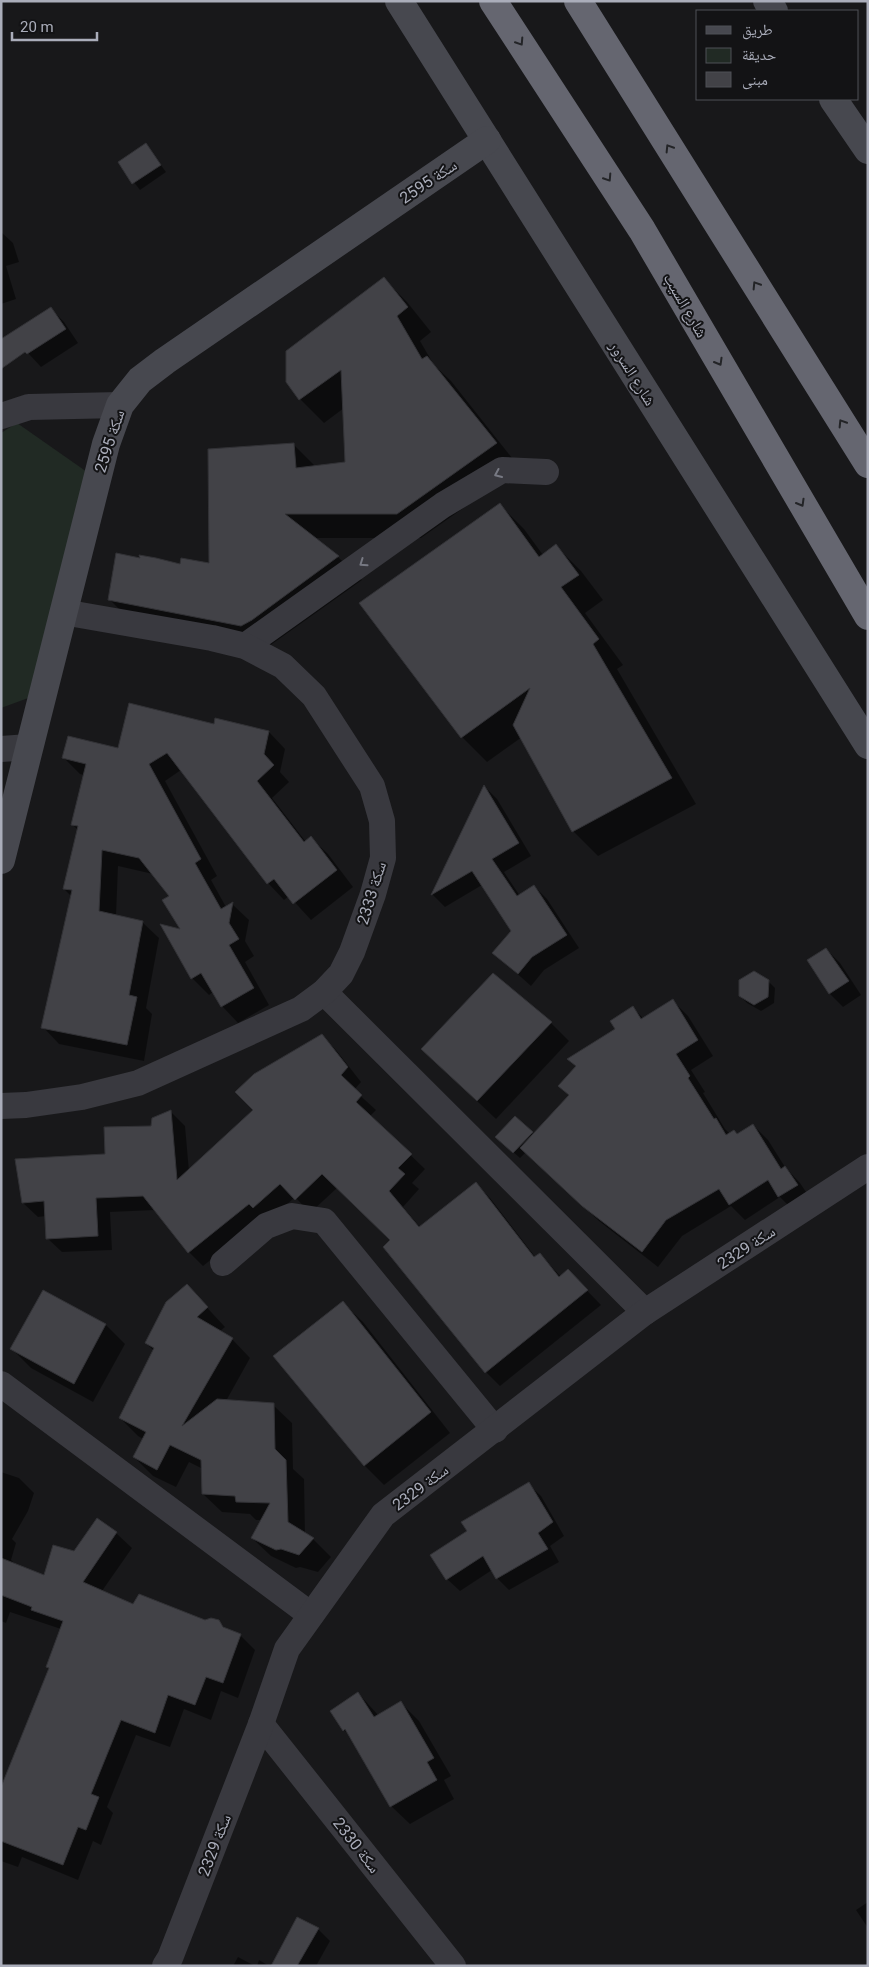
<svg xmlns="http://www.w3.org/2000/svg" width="869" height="1967" font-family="Roboto,'Noto Naskh Arabic',sans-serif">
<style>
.green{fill:#212a24}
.shadow{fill:#0007}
.building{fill:#424247;stroke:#323236}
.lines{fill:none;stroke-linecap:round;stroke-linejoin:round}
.street{stroke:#39393f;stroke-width:26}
.secondary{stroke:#47484f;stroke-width:28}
.highway{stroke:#656670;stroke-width:28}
.oneway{stroke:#232427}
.oneway2{stroke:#777983}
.labels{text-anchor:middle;stroke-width:4;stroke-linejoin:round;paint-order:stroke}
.street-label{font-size:16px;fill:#aaadba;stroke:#131315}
</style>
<rect width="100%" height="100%" fill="#18181a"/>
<!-- green -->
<polygon class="green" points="17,423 87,472 31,697 1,708 1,433"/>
<!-- shadow -->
<g class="shadow">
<polygon points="146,145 166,172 140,190 119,163"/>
<polygon points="1,232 13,243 19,262 6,266 16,299 1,304"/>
<polygon points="383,278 407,302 431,332 420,341 434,365 451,381 520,468 421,538 313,538 338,557 362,580 265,649 133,623 109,599 181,566 210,565 294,445 316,467 346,463 344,408 324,423 300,399"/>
<polygon points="51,309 64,322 78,343 41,367 28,353"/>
<polygon points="499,504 524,529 543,555 556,546 581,571 603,600 585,613 623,665 617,669 696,804 598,856 573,831 522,737 487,762 462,737"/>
<polygon points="215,726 269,732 285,749 280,772 289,782 272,798 306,842 311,838 328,854 353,887 311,920 289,896 284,900 268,883 181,770 165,781 217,876 211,880 226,907 232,904 249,920 245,941 254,956 245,962 269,1005 238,1023 222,1006 213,992 209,995 192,978 182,930 171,896 153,874 118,866 116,916 142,922 159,938 146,1008 152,1014 144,1061 59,1044 43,1027 72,897 64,889 78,830 72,824 84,775 80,774 64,758 119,749"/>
<polygon points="485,787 497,799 531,856 504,872 520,896 534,886 547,899 579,948 544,970 531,986 494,953 512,931 482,885 445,907 433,895"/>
<polygon points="826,949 840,963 861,995 843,1007 830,994 808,961"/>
<polygon points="768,981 775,988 774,1003 761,1011 747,1003 740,996"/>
<polygon points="673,1001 688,1016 713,1056 691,1070 705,1092 703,1093 725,1129 730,1134 737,1135 753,1125 768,1140 785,1167 800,1183 812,1201 795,1212 780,1197 745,1220 731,1206 682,1236 658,1267 599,1221 526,1152 520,1158 503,1143 515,1117 534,1135 570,1096 560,1086 577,1067 569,1059 616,1029 633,1008 644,1019"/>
<polygon points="551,1023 569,1041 496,1119 442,1068"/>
<polygon points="322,1036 336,1050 361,1082 354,1090 376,1110 370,1116 425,1169 412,1183 419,1189 403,1207 420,1227 476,1184 490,1198 536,1258 540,1254 561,1277 568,1271 601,1305 500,1386 486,1372 392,1241 337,1188 310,1213 295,1197 268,1222 264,1217 203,1266 189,1252 155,1210 110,1212 112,1250 62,1252 47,1238 46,1216 38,1217 23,1203 106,1155 152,1127 171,1112 185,1126 189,1171 254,1110"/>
<polygon points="187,1286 225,1327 219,1332 232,1339 250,1358 226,1401 273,1405 292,1423 293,1469 304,1479 305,1534 313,1539 331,1557 318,1572 300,1567 296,1568 271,1556 252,1538 262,1520 256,1520 250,1514 222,1512 203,1494 203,1469 189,1462 176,1487 153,1476 134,1457 143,1439 138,1436 120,1418 154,1351 146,1343"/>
<polygon points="43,1291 106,1325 125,1344 93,1402 31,1368 12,1349"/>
<polygon points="343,1303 363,1322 450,1433 384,1485 364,1465"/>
<polygon points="1,1472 19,1478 34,1493 28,1511 12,1539 16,1543 11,1560 17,1566 45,1577 75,1552 98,1520 116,1533 132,1548 102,1591 133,1606 205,1621 218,1621 226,1629 240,1635 255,1650 238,1698 221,1691 211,1720 184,1709 170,1747 136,1735 107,1807 113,1813 101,1845 93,1841 78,1880 22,1857 18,1867 1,1861 1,1791 50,1670 47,1667 61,1629 10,1612 6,1623 1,1621"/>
<polygon points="528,1484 541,1496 564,1536 550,1546 559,1562 509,1590 497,1578 492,1570 460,1591 447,1579 469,1532"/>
<polygon points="358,1693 379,1716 401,1703 419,1721 451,1776 444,1780 454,1799 410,1824 391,1806 352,1738 344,1730"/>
<polygon points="868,1902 868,1928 856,1910"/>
<polygon points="318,1929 330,1941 316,1966 272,1966"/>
<polygon points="238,1957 255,1966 233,1966"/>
<polygon points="259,1960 269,1966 257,1966"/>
</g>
<!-- building -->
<g class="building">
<polygon points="146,143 161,165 132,184 118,162"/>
<polygon points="384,277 408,307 397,316 422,359 427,356 497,443 397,514 285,514 339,556 252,620 241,626 108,600 116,553 140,558 139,555 156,558 180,564 181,558 209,563 208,449 294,443 296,468 345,462 341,370 299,400 286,382 286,351"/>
<polygon points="51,307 66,329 27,354 25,352 1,369 1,339"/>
<polygon points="500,503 539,557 556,544 579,575 561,587 599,639 593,644 672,778 572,832 513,725 530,688 461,738 359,603"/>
<polygon points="129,703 214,724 215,718 269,731 264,754 274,765 257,781 304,842 311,836 337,870 293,904 274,879 267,884 167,753 149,764 201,859 195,863 221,909 233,902 229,923 239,939 229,945 254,988 221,1007 201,973 191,979 160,924 180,929 162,900 169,896 139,858 102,850 99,911 143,921 129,995 137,997 127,1045 41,1028 72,890 63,889 78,826 71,825 86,764 62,758 68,736 118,748"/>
<polygon points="484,785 519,843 492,859 517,896 534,885 567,935 532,957 518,974 492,953 511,931 472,871 431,895"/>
<polygon points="826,948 849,981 829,994 807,960"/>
<polygon points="754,971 769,980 768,997 754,1005 739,996 739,980"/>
<polygon points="493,973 552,1022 477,1101 421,1049"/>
<polygon points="673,999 698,1040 676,1054 690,1076 688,1078 714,1119 716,1118 726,1135 734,1130 737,1134 753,1124 781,1169 785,1166 798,1185 778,1197 768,1180 729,1205 719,1189 666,1220 642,1252 582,1206 520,1148 569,1095 558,1086 576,1066 567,1059 615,1029 610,1021 633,1006 641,1019"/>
<polygon points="322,1034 348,1067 341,1075 362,1095 356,1102 412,1154 398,1168 405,1174 389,1191 419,1227 476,1182 534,1257 540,1253 559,1277 568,1269 588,1290 485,1373 383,1247 390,1240 322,1174 295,1200 280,1184 253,1208 249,1204 188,1253 143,1196 96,1198 98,1236 46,1239 44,1201 22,1203 15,1159 105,1154 104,1127 151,1126 152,1118 171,1110 177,1180 253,1110 235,1092 254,1074"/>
<polygon points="515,1116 533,1132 513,1153 495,1137"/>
<polygon points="187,1284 208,1307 197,1317 233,1338 182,1426 217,1399 274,1403 275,1449 286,1460 288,1522 314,1538 299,1555 281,1549 276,1550 251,1538 270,1503 236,1502 235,1496 202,1494 201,1460 170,1445 157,1470 133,1457 146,1432 119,1418 154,1348 145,1343 166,1302"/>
<polygon points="43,1290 106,1324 74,1384 10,1349"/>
<polygon points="343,1301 431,1412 364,1466 273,1356"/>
<polygon points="529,1482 553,1522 538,1533 548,1549 496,1579 483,1556 446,1580 430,1555 467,1531 461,1522"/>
<polygon points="97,1518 117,1532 83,1582 133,1604 139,1594 205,1620 211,1618 219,1620 223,1627 241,1634 223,1683 206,1677 195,1705 168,1695 155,1733 121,1720 91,1794 99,1797 86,1830 78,1827 63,1865 1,1841 1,1787 49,1668 46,1667 63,1621 31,1610 32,1607 1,1595 1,1558 44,1575 53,1545 74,1551"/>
<polygon points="358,1692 374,1717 401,1701 434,1758 427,1762 437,1780 390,1807 345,1729 343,1731 330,1711"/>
<polygon points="297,1917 319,1928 297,1966 271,1966"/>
</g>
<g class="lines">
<!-- street -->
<g class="street">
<polyline points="1,416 29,407 120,405"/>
<polyline points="245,646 443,505 502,470 546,472"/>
<polyline points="1,749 29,747"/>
<polyline points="324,992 645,1312"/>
<polyline points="1,1106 26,1105 82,1097 138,1083 301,1009 324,992 341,974 352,952 373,894 383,858 382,821 372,786 314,696 283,666 245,646 212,638 63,612"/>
<polyline points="223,1263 266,1226 292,1216 324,1221 495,1430"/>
<polyline points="1,1384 311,1615"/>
<polyline points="261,1724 453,1966"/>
<polyline points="165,1966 170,1958 261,1724 287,1649 383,1515 645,1312 868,1167"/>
</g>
<!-- secondary -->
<g class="secondary">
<polyline points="399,1 868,745"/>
<polyline points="767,1 774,11"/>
<polyline points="833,99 868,150"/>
<polyline points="1,860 106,444 120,405 140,380 165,361 487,140"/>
</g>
<!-- highway -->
<g class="highway">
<polyline points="493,1 642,230 868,616"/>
<polyline points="578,1 868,464"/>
</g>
</g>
<!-- one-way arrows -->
<defs><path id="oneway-chevron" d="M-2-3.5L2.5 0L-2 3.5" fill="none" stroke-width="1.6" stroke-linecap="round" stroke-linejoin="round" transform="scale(1.25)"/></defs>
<g class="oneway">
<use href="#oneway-chevron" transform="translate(520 42) rotate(57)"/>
<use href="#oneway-chevron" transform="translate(669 148) rotate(-122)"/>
<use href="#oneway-chevron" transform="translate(608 178) rotate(57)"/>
<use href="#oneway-chevron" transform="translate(756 285) rotate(-122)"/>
<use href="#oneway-chevron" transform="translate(719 362) rotate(60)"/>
<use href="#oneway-chevron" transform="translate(842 423) rotate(-122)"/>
<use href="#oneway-chevron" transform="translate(801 503) rotate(60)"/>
</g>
<g class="oneway2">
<use href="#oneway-chevron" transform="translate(498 474) rotate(156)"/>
<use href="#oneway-chevron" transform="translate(363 563) rotate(145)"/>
</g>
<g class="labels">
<!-- street labels -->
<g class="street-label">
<text transform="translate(428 181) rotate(-34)" y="6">سكة 2595</text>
<text transform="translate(686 305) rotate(60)" y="6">شارع السيب</text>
<text transform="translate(633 373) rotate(58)" y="6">شارع السرور</text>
<text transform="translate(109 441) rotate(-72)" y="6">سكة 2595</text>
<text transform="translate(371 893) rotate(-73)" y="6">سكة 2333</text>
<text transform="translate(746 1247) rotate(-33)" y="6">سكة 2329</text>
<text transform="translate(420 1487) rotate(-37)" y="6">سكة 2329</text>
<text transform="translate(214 1845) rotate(-69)" y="6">سكة 2329</text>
<text transform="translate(357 1845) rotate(52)" y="6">سكة 2330</text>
</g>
</g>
<!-- border -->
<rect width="869" height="1967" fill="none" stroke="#aaadba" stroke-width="5"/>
<!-- legend -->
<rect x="696" y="10" width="162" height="90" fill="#131315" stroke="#4f5157"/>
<rect x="706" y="26" width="25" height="8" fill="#47484f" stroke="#4f5157"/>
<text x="742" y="35" font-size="15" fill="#aaadba">طريق</text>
<rect x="706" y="48" width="25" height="15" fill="#212a24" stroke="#4f5157"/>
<text x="742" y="60" font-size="15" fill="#aaadba">حديقة</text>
<rect x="706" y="72" width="25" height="15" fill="#424247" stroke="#4f5157"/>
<text x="742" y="85" font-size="15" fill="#aaadba">مبنى</text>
<!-- scale -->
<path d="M12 32v8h85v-8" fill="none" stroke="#aaadba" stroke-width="2.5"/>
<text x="20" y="32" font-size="15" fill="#aaadba" stroke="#131315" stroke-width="4" paint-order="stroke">20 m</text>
</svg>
